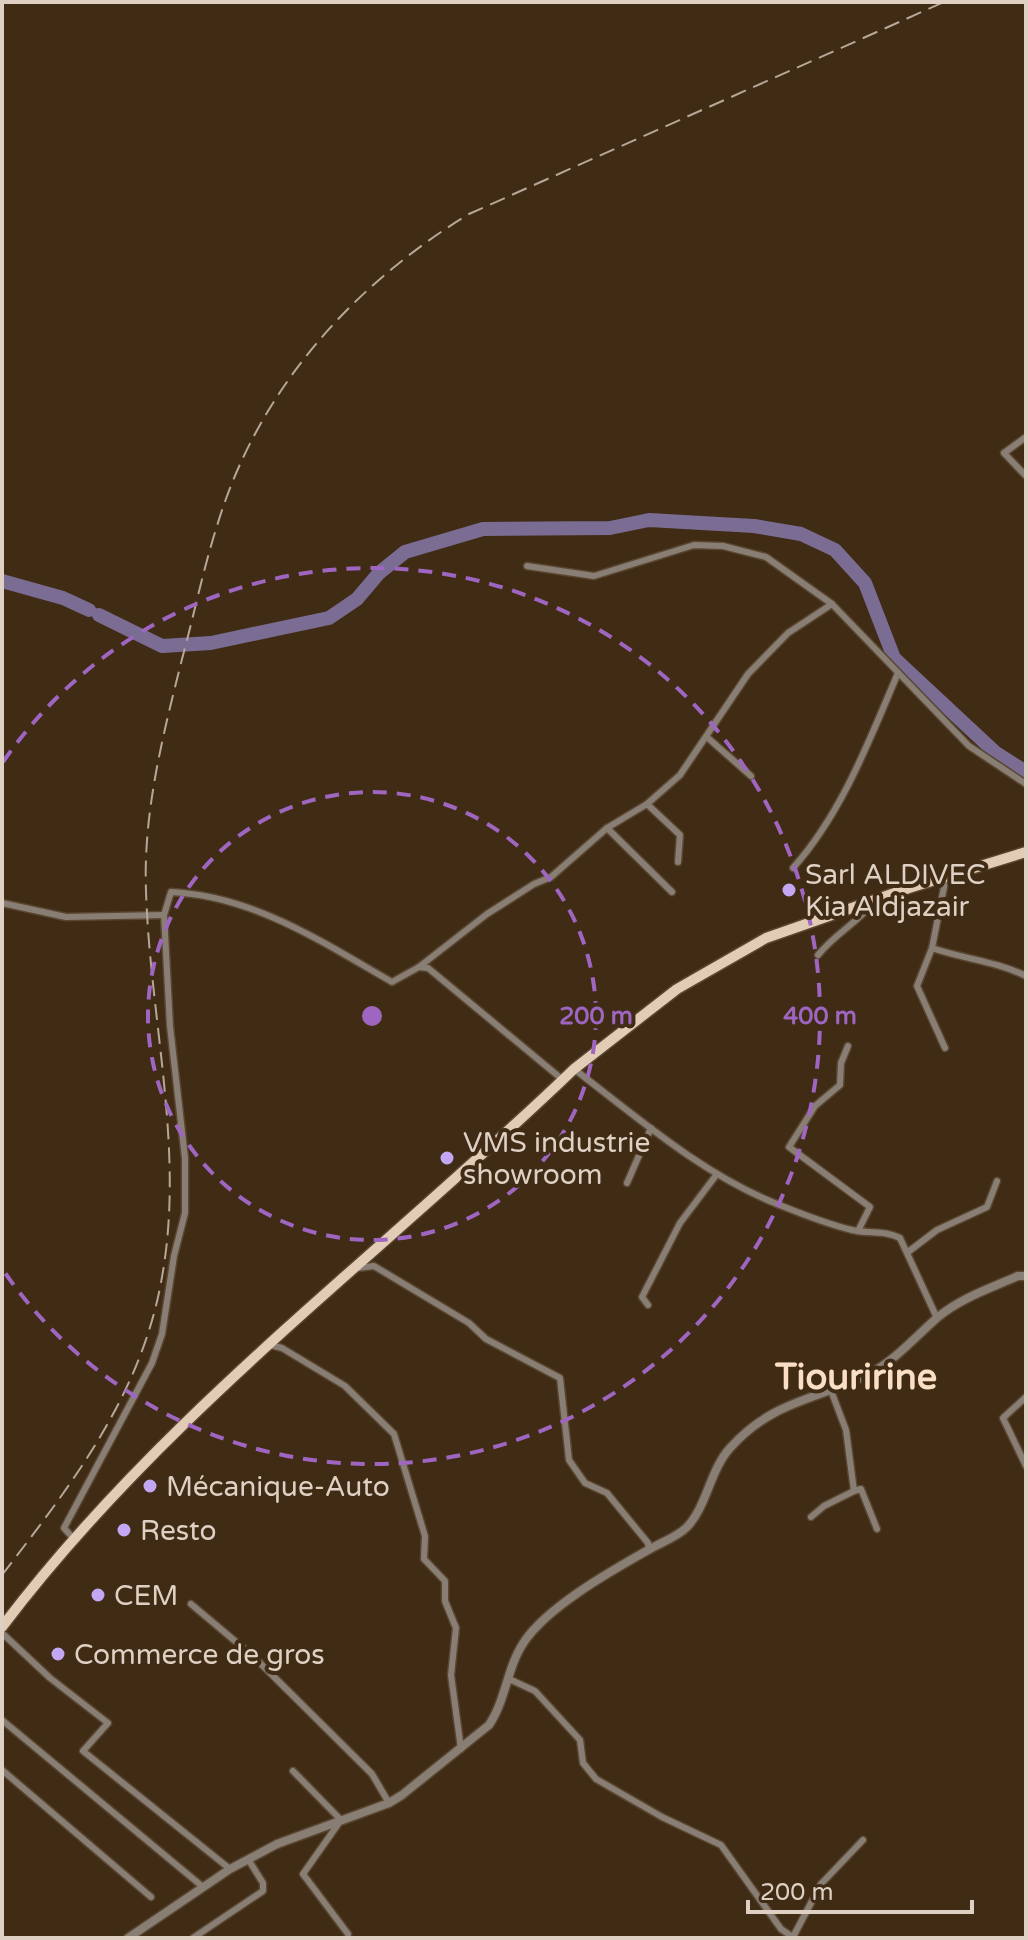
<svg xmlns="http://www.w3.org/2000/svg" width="1028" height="1940" font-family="'Varela Round',sans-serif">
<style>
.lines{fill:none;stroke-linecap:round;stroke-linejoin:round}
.river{stroke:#7a6c92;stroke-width:14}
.minor-casing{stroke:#594631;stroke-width:9}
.tertiary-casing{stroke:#594631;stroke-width:11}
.primary-casing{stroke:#594631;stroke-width:13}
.minor{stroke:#897e74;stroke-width:6}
.tertiary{stroke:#897e74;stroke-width:8}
.primary{stroke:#e3ccb6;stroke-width:10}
.rail{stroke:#b6a798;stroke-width:2;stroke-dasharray:16 8;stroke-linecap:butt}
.ring{fill:none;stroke:#9e66c1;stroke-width:4;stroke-dasharray:14 10}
.poi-dot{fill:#c3a7f2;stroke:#402b15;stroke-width:3}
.labels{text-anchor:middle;stroke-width:8;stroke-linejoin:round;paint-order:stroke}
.poi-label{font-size:28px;fill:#ded1c4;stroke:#402b15;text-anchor:start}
.district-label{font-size:36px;font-weight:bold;fill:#fadfc4;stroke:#402b15}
.centre{fill:#9e66c1;stroke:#402b15;stroke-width:4}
.ring-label{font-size:24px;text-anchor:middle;font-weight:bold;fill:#9e66c1;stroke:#402b15;stroke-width:8;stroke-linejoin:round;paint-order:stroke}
</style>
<rect width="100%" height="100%" fill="#402b15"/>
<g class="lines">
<!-- river -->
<g class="river">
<polyline points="2,581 63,598 89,610"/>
<polyline points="99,615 162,646 211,643 329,618 357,599 379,573 405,552 483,529 610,528 649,520 754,526 801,534 835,550 865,583 894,658 996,753 1026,772"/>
</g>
<!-- minor casing -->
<g class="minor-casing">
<g id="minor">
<polyline points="1026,437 1004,453 1026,476"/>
<polyline points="527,566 594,576 694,545 723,546 766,557 832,604 969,746 1026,784"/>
<polyline points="708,738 751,776"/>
<polyline points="647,804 680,835 678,862"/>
<polyline points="607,828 672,892"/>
<path d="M793,868C842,813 869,741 898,673"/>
<path d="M946,877L932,948C964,959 995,961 1026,976"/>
<polyline points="2,903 66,917 164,915"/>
<polyline points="932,948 917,986 945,1048"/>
<path d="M818,955C835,934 857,923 874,902"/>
<polyline points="419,967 487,914 534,884 551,877 607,828 647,804 680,775 748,674 788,633 832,604"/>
<polyline points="848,1046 841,1063 840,1085 815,1106 789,1147 870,1207 858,1231"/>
<path d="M574,1069C638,1118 702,1174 777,1204C802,1214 826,1224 852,1230C869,1234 885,1230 900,1238L937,1318"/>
<polyline points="627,1183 651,1128"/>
<polyline points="908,1252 937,1230 987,1207 997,1181"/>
<polyline points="357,1268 374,1266 469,1323 486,1339 560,1378 569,1460 585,1483 607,1493 648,1543 649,1550"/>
<polyline points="648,1305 642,1297 680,1223 717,1174"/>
<polyline points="270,1345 282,1348 345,1386 394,1434 425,1536 424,1559 445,1581 445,1601 456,1628 451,1675 461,1749"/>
<polyline points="1026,1397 1003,1418 1026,1466"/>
<polyline points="854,1491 861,1489 877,1529"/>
<polyline points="811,1517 824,1506 854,1491 846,1430 830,1388"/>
<path d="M73,1538L64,1528L152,1363L162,1334L174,1256L185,1213V1158L170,1026L164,915L171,892C254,896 322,942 392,982L419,967L428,968L563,1080"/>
<polyline points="191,1604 254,1657 372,1774 389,1803"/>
<polyline points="2,1633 50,1678 108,1723 83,1751 230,1869"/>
<polyline points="509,1679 535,1691 580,1740 583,1763 596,1779 662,1817 721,1845 781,1929 794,1938"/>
<polyline points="2,1720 203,1887"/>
<polyline points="2,1770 151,1897"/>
<polyline points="293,1771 341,1820 303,1874 348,1934"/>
<polyline points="793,1937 821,1884 863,1840"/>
<polyline points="193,1938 263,1891 263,1883 248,1859"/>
</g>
</g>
<!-- tertiary casing -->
<g class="tertiary-casing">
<path id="tertiary" d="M128,1938L230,1869L277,1844L389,1803L402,1795L489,1725C506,1700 507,1667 524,1642C548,1606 613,1570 650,1549C662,1542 677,1537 687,1527C707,1506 710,1470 730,1448C773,1400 817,1400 867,1375C895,1361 915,1337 938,1317C961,1298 991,1288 1018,1276H1026"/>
</g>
<!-- primary casing -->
<g class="primary-casing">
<path id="primary" d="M2,1627C163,1414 383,1253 574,1069L677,989L766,938L909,888L1026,852"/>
</g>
<!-- minor -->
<use href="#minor" class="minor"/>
<!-- tertiary -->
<use href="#tertiary" class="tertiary"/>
<!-- primary -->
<use href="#primary" class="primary"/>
<!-- rail -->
<path class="rail" d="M2,1575C72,1484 142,1394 162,1277C185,1149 150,1020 146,891C143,812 163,735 182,659C194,615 203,570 217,526C257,392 351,286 469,214L944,2"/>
</g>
<!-- distance rings -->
<g class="ring">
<circle cx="372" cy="1016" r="224"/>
<path d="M3 762A448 448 0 1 1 3 1270"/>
</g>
<!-- markers -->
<g class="poi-dot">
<circle cx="789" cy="890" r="8"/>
<circle cx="447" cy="1158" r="8"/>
<circle cx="150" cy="1486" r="8"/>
<circle cx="124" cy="1530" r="8"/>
<circle cx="98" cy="1595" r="8"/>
<circle cx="58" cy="1654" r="8"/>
</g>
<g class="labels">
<!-- poi labels -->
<g class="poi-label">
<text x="805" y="884">Sarl ALDIVEC<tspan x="805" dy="32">Kia Aldjazair</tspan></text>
<text x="463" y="1152">VMS industrie<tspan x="463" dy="32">showroom</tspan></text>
<text x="166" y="1496">Mécanique-Auto</text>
<text x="140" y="1540">Resto</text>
<text x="114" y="1605">CEM</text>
<text x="74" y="1664">Commerce de gros</text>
</g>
<!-- district labels -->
<g class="district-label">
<text x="856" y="1389">Tiouririne</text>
</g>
</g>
<circle cx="372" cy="1016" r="12" class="centre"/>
<g class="ring-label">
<text x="596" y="1024">200 m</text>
<text x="820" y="1024">400 m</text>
</g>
<!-- border -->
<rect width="1028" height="1940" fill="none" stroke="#ded1c4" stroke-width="8"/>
<!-- scale -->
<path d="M748 1900v12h224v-12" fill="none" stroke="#ded1c4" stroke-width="4"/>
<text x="760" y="1900" font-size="24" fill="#ded1c4" stroke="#402b15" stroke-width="6" paint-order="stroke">200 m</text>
</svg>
